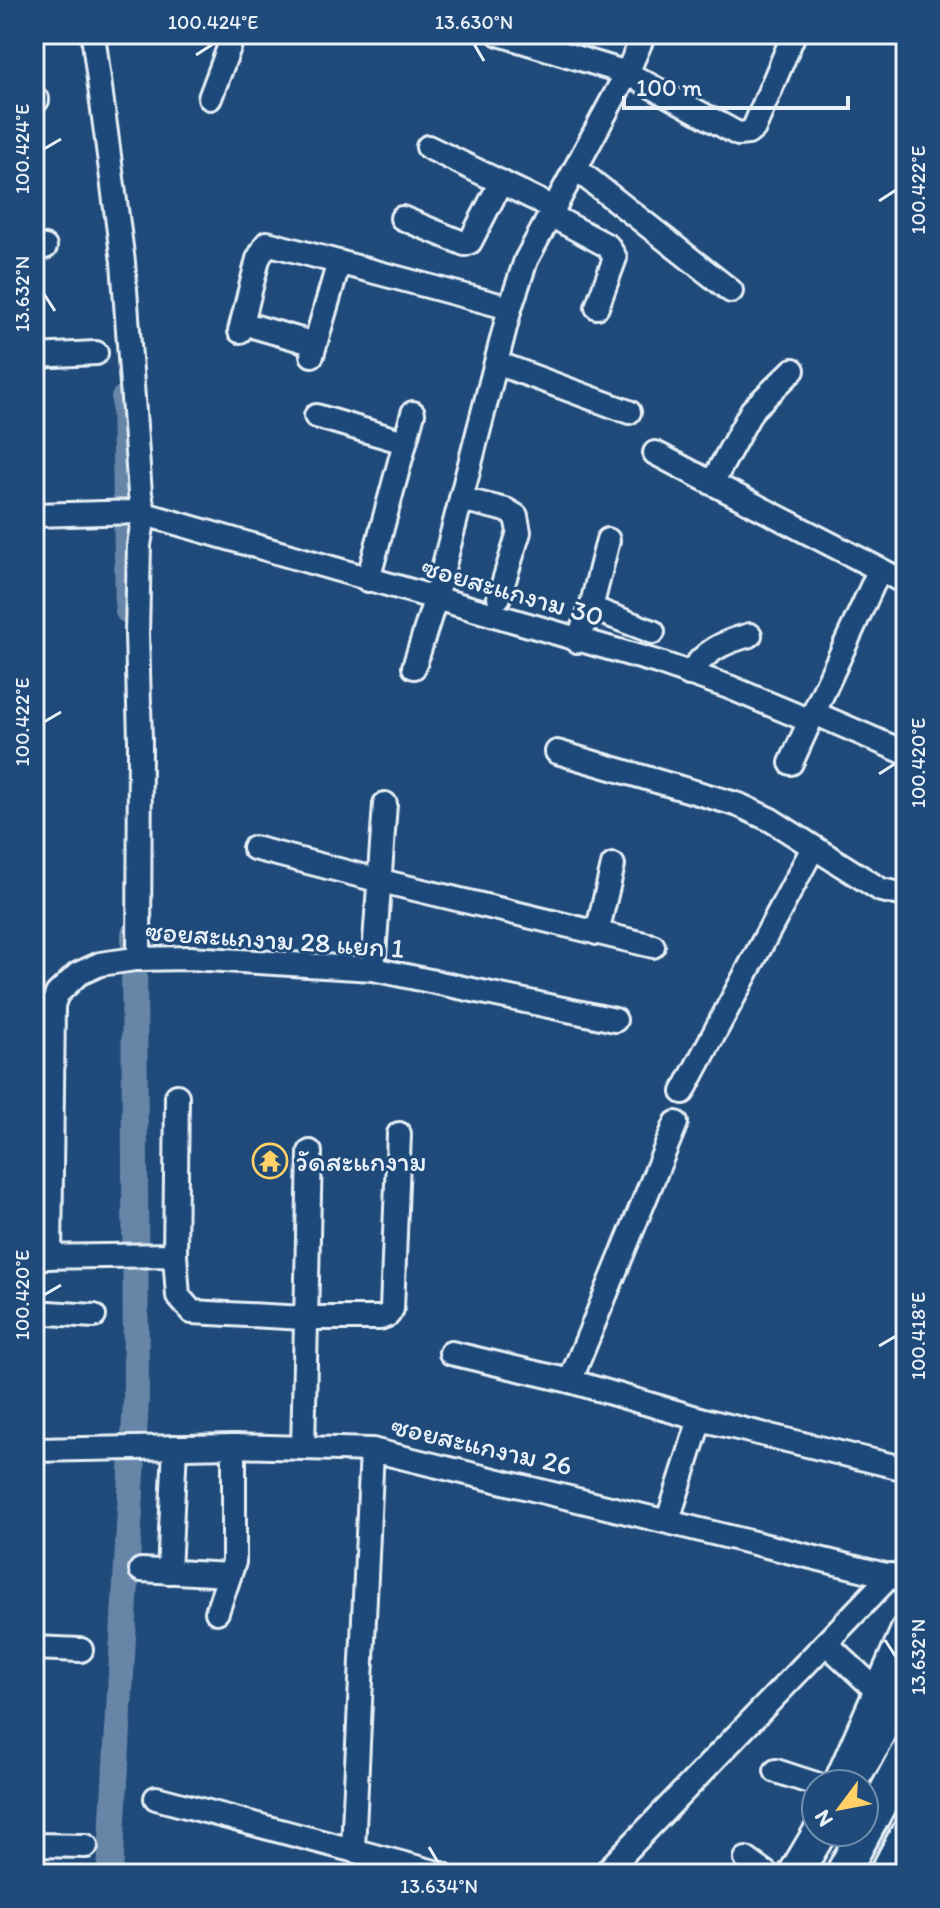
<svg xmlns="http://www.w3.org/2000/svg" width="940" height="1908" font-family="Itim,'Playpen Sans Thai',sans-serif">
<style>
.lines{fill:none;stroke-linecap:round;stroke-linejoin:round}
.river{stroke:#6685a7;stroke-width:26}
.minor-casing{stroke:#e8f1f8;stroke-width:28}
.major-casing{stroke:#e8f1f8;stroke-width:32}
.highway-casing{stroke:#e8f1f8;stroke-width:38}
.minor{stroke:#1f4a7a;stroke-width:22}
.major{stroke:#1f4a7a;stroke-width:26}
.highway{stroke:#1f4a7a;stroke-width:32}
.ticks{fill:none;stroke:#e8f1f8;stroke-width:3}
.labels{text-anchor:middle;stroke-width:6;stroke-linejoin:round;paint-order:stroke}
.street-label{font-size:28px;fill:#e8f1f8;stroke:#1f4a7a}
.poi-label{font-size:28px;fill:#e8f1f8;stroke:#1f4a7a;text-anchor:start}
.neatline{fill:none;stroke:#e8f1f8;stroke-width:3}
.ticks-label{font-size:20px;text-anchor:middle;fill:#e8f1f8}
</style>
<rect width="100%" height="100%" fill="#1f4a7a"/>
<filter id="ink" filterUnits="userSpaceOnUse"><feTurbulence type="fractalNoise" baseFrequency=".0125" numOctaves="2"/><feDisplacementMap in="SourceGraphic" scale="16" xChannelSelector="R" yChannelSelector="G"/><feConvolveMatrix kernelMatrix="1 2 1 2 8 2 1 2 1" color-interpolation-filters="sRGB"/></filter>
<g filter="url(#ink)">
<g class="lines">
<!-- river -->
<g class="river">
<polyline points="124,398 128,611"/>
<polyline points="110,1874 136,1400 134,934"/>
</g>
<!-- minor casing -->
<g class="minor-casing">
<g id="minor">
<polyline points="93,34 123,262 140,494 144,515 139,545 137,634 140,740 139,959"/>
<polyline points="499,34 627,73 738,134 748,133 754,128 794,34"/>
<polyline points="210,98 234,34"/>
<polyline points="34,100 37,100"/>
<polyline points="428,147 554,208"/>
<polyline points="576,169 731,291"/>
<polyline points="550,215 608,246 615,258 597,307"/>
<polyline points="402,218 465,244 470,242 501,182"/>
<polyline points="34,245 45,247"/>
<polyline points="256,327 315,344"/>
<polyline points="240,331 258,259 267,243 510,308"/>
<polyline points="312,355 339,262"/>
<polyline points="34,356 96,353"/>
<polyline points="497,363 629,412"/>
<polyline points="793,370 752,410 712,483 906,583"/>
<polyline points="316,416 404,442"/>
<polyline points="655,453 712,483"/>
<polyline points="461,499 506,510 516,516 519,532 499,597"/>
<polyline points="34,515 138,512 657,662 729,687 810,721 879,571"/>
<polyline points="368,580 413,413"/>
<polyline points="591,608 608,540"/>
<polyline points="577,641 591,608 653,632"/>
<polyline points="414,667 435,600 510,308 526,260 627,73 644,34"/>
<path d="M689,674C705,651 723,642 750,635"/>
<polyline points="814,713 906,753"/>
<polyline points="557,752 739,805 771,820 881,890 906,895"/>
<polyline points="791,763 810,721"/>
<polyline points="254,848 381,881 653,946"/>
<polyline points="597,933 613,865"/>
<polyline points="373,969 385,804"/>
<polyline points="683,1092 813,848"/>
<polyline points="175,1255 177,1096"/>
<polyline points="34,1257 175,1255 178,1296 192,1312 304,1318 380,1318 388,1315 392,1309 399,1134"/>
<polyline points="50,1257 53,1005 57,994 78,974 100,964 135,959 190,958 373,969 615,1020"/>
<polyline points="34,1312 94,1316"/>
<polyline points="451,1353 570,1381 700,1419 906,1469"/>
<polyline points="570,1381 676,1123"/>
<polyline points="303,1448 310,1152"/>
<polyline points="34,1450 234,1446 372,1450 906,1580"/>
<polyline points="668,1520 700,1419"/>
<polyline points="141,1570 229,1575"/>
<polyline points="169,1572 175,1447"/>
<polyline points="217,1612 234,1562 234,1446"/>
<polyline points="826,1643 877,1691"/>
<polyline points="34,1648 81,1650"/>
<polyline points="776,1771 816,1784"/>
<polyline points="156,1798 442,1874"/>
<polyline points="34,1845 86,1846"/>
<polyline points="353,1849 372,1450"/>
<polyline points="746,1859 767,1874"/>
<polyline points="604,1874 891,1575"/>
</g>
</g>
<!-- major casing -->
<g class="major-casing">
<polyline id="major" points="838,1781 906,1627"/>
</g>
<!-- highway casing -->
<g class="highway-casing">
<g id="highway">
<polyline points="849,1784 876,1740 906,1675"/>
<polyline points="795,1874 820,1832"/>
<polyline points="842,1874 906,1755"/>
<polyline points="886,1874 906,1836"/>
</g>
</g>
<!-- minor -->
<use href="#minor" class="minor"/>
<!-- major -->
<use href="#major" class="major"/>
<!-- highway -->
<use href="#highway" class="highway"/>
</g>
</g>
<!-- ticks -->
<path class="ticks" d="M474,44L484,61M196,55L213,44M44,149L61,139M879,201L896,190M44,294L55,311M44,722L61,712M879,774L896,763M44,1295L61,1285M879,1346L896,1336M885,1640L896,1657M429,1847L439,1864"/>
<!-- icons -->
<defs>
<g id="temple-ring" transform="scale(1.8)"><circle r="9.5" fill="#1f4a7a" stroke="#ffd166" stroke-width="1.5"/><path d="M0-6L5-2H3V0L6.5 2.5H4V6H1.5V3h-3V6H-4V2.5H-6.5L-3 0V-2H-5Z" fill="#ffd166"/></g>
</defs>
<g fill-rule="evenodd">
<use href="#temple-ring" x="270" y="1161"/>
</g>
<g class="labels">
<!-- street labels -->
<g class="street-label">
<text transform="translate(513 591) rotate(16)" y="10">ซอยสะแกงาม 30</text>
<text transform="translate(275 939) rotate(4)" y="10">ซอยสะแกงาม 28 แยก 1</text>
<text transform="translate(482 1445) rotate(13)" y="10">ซอยสะแกงาม 26</text>
</g>
<!-- poi labels -->
<g class="poi-label">
<text x="296" y="1171">วัดสะแกงาม</text>
</g>
</g>
<!-- margin -->
<rect width="940" height="1908" fill="none" stroke="#1f4a7a" stroke-width="88"/>
<!-- north arrow -->
<g transform="translate(840 1808) rotate(238)"><circle r="38" fill="#1f4a7a" stroke="#6f8dac" stroke-width="2"/>
<path d="M0-6L14 30L0 20L-14 30Z" fill="#ffd166"/>
<text y="-12" font-size="22" font-weight="bold" text-anchor="middle" fill="#e8f1f8">N</text>
</g>
<!-- scale -->
<path d="M624 96v12h224v-12" fill="none" stroke="#e8f1f8" stroke-width="4"/>
<text x="636" y="96" font-size="24" fill="#e8f1f8" stroke="#1f4a7a" stroke-width="6" paint-order="stroke">100 m</text>
<rect x="44" y="44" width="852" height="1820" class="neatline"/>
<g class="ticks-label">
<text x="213" y="29">100.424°E</text>
<text x="474" y="29">13.630°N</text>
<text transform="translate(22 149) rotate(-90)" y="7">100.424°E</text>
<text transform="translate(918 190) rotate(-90)" y="7">100.422°E</text>
<text transform="translate(22 294) rotate(-90)" y="7">13.632°N</text>
<text transform="translate(22 722) rotate(-90)" y="7">100.422°E</text>
<text transform="translate(918 763) rotate(-90)" y="7">100.420°E</text>
<text transform="translate(22 1295) rotate(-90)" y="7">100.420°E</text>
<text transform="translate(918 1336) rotate(-90)" y="7">100.418°E</text>
<text transform="translate(918 1657) rotate(-90)" y="7">13.632°N</text>
<text x="439" y="1893">13.634°N</text>
</g>
</svg>
